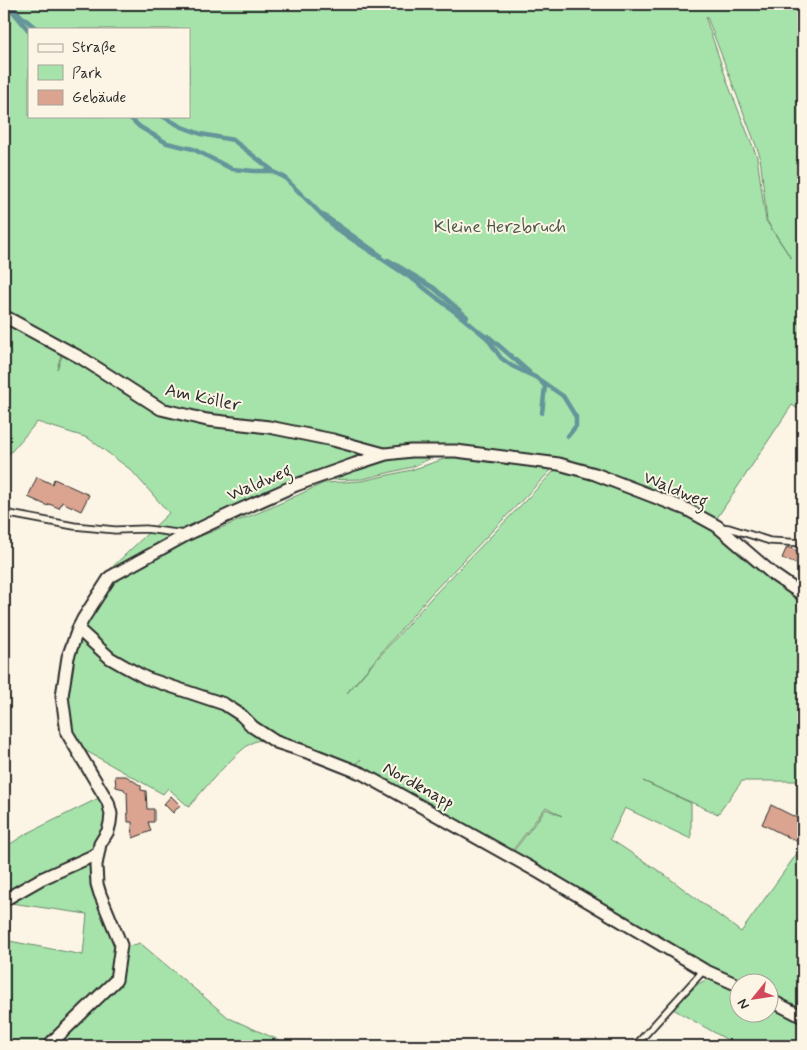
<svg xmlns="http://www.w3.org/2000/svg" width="807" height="1050" font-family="Mynerve,sans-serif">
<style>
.green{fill:#a6e3aa;stroke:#68876a;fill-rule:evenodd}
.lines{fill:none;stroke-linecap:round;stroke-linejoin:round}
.stream{stroke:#65959a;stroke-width:4.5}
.building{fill:#daa491;stroke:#2b2b2b}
.lane-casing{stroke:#2b2b2b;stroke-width:9}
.street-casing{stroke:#2b2b2b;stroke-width:15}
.lane{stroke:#fcf5e5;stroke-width:5.5}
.street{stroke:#fcf5e5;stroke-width:11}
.labels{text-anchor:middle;stroke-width:4;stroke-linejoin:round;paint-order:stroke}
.park-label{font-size:18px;fill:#4a594b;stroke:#fcf5e5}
.street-label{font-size:18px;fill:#2b2b2b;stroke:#fcf5e5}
</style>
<rect width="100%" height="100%" fill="#fcf5e5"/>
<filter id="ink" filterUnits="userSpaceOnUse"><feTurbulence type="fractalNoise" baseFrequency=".02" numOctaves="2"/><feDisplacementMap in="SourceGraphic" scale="10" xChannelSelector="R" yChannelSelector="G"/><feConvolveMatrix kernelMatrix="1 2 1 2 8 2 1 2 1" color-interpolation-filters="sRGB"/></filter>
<g filter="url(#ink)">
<!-- green -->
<g class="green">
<path d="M4,4H803V412L792,405L715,521L560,460L512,452L457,446L412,467L363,479L323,480L241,518L189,538L191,540L270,508L324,483L362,481L411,470L456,455L554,467L430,595L347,693L432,597L557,468L615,484L685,511L721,534L803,599V781H742L718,814L643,781L691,803V839L625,808L610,839L665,875L741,932L803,845V1013L770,996V982H740L704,966L513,852L546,809L562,816L546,807L512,851L450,817L354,768L361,759L352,767L264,741C261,741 258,740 256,741C241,745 200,793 189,807L168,788L163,794L79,747L72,733L65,696L71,657L106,573L169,513L131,470L88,438L37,422L4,460V319L62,351L57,369L66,346L4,313ZM707,17L760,156L767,221L791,258L766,221L757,157L728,84L706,19ZM29,29H189V116H29Z"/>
<polygon points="103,796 107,812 100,839 86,856 4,897 4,848 26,834"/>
<polygon points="90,861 117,946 114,979 46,1046 4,1046 4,940 83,955 87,914 4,902"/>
<polygon points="140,943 229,1018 292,1046 53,1046 118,981 124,948"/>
<polygon points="712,977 739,990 740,1012 770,1012 770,1003 803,1020 803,1046 738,1046 673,1009 698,984"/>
</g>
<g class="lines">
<!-- stream -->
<g class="stream">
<polyline points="10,4 21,16 37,29"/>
<polyline points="11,9 29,31"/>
<polyline points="128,116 140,127 167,143 193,149 232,169 254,171 271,171 284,177 335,228 414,280 464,319 487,338 501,358 512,366 537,378 563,396 576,417 576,426 568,436"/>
<polyline points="162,116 182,127 201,134 233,140 272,170"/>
<polyline points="325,216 380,255"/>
<polyline points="388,260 434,288 467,317"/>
<polyline points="488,336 529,372"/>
<polyline points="542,383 545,386 542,413"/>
</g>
</g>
<!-- building -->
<g class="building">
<polygon points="37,477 52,484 54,479 89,495 81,511 62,502 59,508 49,504 48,506 28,497"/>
<polygon points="787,547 803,553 801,566 782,558"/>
<polygon points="115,776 126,776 141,786 141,790 146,791 147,809 154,809 154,822 148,822 151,831 133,838 132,822 128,822 127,792 125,792 124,789 116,787"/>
<polygon points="171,796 180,805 173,813 164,804"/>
<polygon points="771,805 803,821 802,844 762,824"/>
</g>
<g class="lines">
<!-- lane casing -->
<g class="lane-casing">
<g id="lane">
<polyline points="4,513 74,526 115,530 146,529 185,534"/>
<polyline points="720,527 729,528 770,541 803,543"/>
<polyline points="635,1046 704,970"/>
</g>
</g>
<!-- street casing -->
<g class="street-casing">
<g id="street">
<polyline points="4,316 83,359 161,409 207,420 269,427 333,440 384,454"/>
<polyline points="78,629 110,658 124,666 146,678 224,704 241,715 253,727 276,742 310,753 363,774 540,873 704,970 740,986"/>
<polyline points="4,900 41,879 97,854"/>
<polyline points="770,1000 803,1017"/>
<polyline points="55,1046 52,1042 116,980 121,945 100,894 97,884 96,865 100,844 108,831 110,823 111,814 108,802 67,733 62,696 68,657 78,629 83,619 110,577 188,534 237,511 296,485 355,464 386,454 411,451 456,451 559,464 595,474 686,509 717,526 774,575 803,595"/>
</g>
</g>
<!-- lane -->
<use href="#lane" class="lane"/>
<!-- street -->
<use href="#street" class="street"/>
</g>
</g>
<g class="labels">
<!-- park labels -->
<g class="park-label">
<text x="500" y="232">Kleine Herzbruch</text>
</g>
<!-- street labels -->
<g class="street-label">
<text transform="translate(203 397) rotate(12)" y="6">Am Köller</text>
<text transform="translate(259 482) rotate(-23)" y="6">Waldweg</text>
<text transform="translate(676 489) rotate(23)" y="6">Waldweg</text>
<text transform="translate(419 785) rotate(29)" y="6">Nordknapp</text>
</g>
</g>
<!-- margin -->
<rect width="807" height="1050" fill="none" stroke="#fcf5e5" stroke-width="20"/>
<rect x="10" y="10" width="787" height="1030" fill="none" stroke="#2b2b2b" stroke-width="2" filter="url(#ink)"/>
<!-- legend -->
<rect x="28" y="28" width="162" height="90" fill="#fcf5e5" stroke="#a8a49b"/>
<rect x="38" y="44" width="25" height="8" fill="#fcf5e5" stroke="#a8a49b"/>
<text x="72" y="52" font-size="15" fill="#2b2b2b">Straße</text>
<rect x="38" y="65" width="25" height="15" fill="#a6e3aa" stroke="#a8a49b"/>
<text x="72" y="78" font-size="15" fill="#2b2b2b">Park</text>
<rect x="38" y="90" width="25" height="15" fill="#daa491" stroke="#a8a49b"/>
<text x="72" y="102" font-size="15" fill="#2b2b2b">Gebäude</text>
<!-- north arrow -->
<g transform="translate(754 998) rotate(240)"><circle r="24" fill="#fcf5e5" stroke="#a8a49b"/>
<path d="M0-4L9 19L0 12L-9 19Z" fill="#d1495b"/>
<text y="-8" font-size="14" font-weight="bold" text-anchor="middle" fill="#2b2b2b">N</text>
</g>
</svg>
